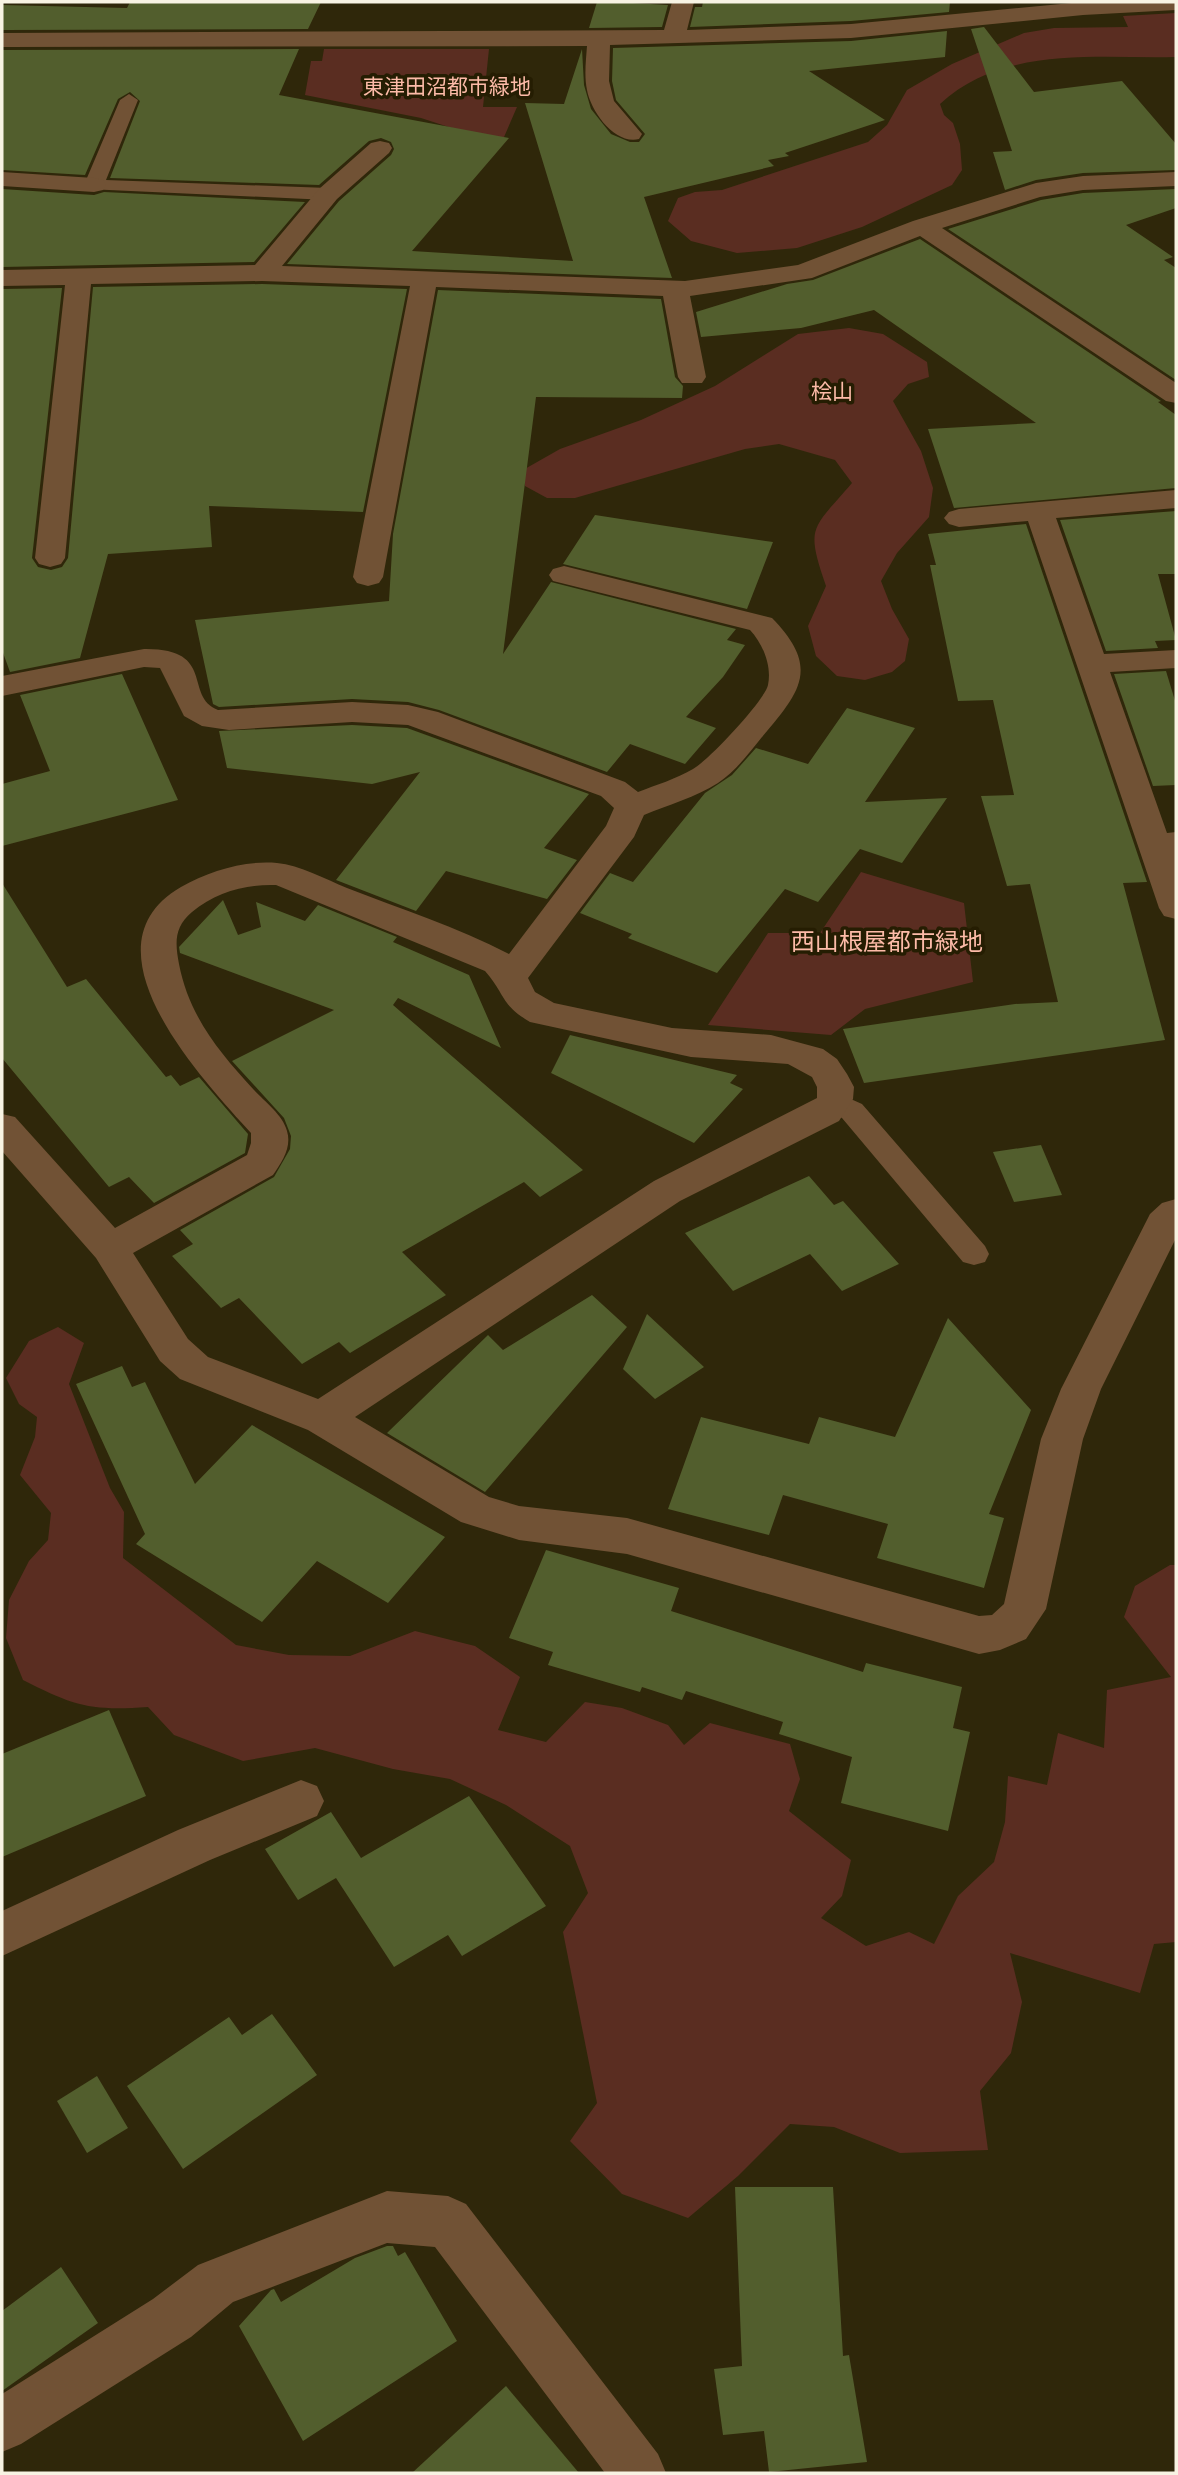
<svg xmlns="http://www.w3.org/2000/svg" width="1178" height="2475" font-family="Raleway,'Noto Sans JP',sans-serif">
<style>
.green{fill:#5a2d21}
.building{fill:#525e2d}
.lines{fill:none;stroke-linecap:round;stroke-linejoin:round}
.service{fill:#715235;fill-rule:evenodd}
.minor{fill:#715235;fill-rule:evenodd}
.labels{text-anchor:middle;stroke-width:7;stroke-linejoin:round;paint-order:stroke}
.far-park-label{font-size:21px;fill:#fdbba8;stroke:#251d02}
.park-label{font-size:24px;fill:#fdbba8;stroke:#251d02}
</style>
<rect width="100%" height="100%" fill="#2f270a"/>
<!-- green -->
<g class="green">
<path d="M1176,13V57C1096,59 1003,45 940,104L944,115L953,123L960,144L962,170L952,185L862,227L797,248L737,253L691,241L668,221L678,198L695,192L722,190L868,142L887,125L907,90L952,64L1024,33L1054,28L1128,27L1123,16Z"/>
<polygon points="324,49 489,49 483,107 517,107 501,144 421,118 305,95 311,61 322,61"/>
<path d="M849,328L883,334L927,362L929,377L908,384L893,401L921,451L933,488L929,517L897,553L881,581L892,609L909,639L905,661L892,672L865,680L837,676L816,656L808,626L826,586C805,525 812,530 852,483L835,460L779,444L745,449L575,498H547L525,486L523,470L560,449L641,420L715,386L798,334Z"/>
<polygon points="861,872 964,903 973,982 865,1009 831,1035 708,1025 768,933 820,933"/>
<path d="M58,1327L84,1343L69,1384L110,1488L124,1512L123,1558L236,1645L289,1655L350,1656L415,1631L475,1646L520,1677L498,1730L546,1742L585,1702L622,1708L668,1725L684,1745L710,1723L790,1744L800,1779L789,1811L851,1860L842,1896L821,1918L866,1946L909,1932L934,1944L958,1896L994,1862L1005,1822L1008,1776L1047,1785L1058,1733L1104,1748L1107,1690L1171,1677L1124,1617L1135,1586L1170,1565H1176V1942L1154,1944L1140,1993L1010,1953L1022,2002L1011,2053L980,2091L988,2150L900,2153L834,2127L790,2124L738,2176L688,2218L622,2194L570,2141L597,2103L563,1932L588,1893L570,1846L506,1805L450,1779L393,1769L315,1748L243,1761L174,1735L148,1707C90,1711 74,1706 23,1680L6,1638L9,1600L29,1561L48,1540L51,1513L20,1475L35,1437L37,1417L19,1404L6,1378L29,1341Z"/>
</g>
<!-- building -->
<g class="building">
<polygon points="130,2 321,2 308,29 2,30 2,5 127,8"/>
<polygon points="597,2 616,2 668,5 662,27 589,28"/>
<polygon points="703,2 950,2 949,12 851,21 690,27 695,7 702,7"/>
<polygon points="984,27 1034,92 1122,81 1176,144 1176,170 1083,173 1036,180 1005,190 993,152 1012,151 971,29"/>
<polygon points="947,31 945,57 809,71 885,120 785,153 789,156 768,160 774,166 644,197 672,278 287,264 339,201 391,155 394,149 391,142 381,138 369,141 319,185 110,178 140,101 130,92 118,99 85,175 2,170 2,50 299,49 279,95 509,138 412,251 573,261 525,103 564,104 582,49 584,85 591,109 611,134 630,142 639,142 645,134 616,100 612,81 613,48 851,41"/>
<polygon points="2,189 94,195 104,192 305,202 254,262 2,267"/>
<polygon points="1176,189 1176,208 1126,225 1173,257 1164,260 1176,268 1176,380 948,229 1041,200 1083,193"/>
<polygon points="920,239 1161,401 1158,402 1176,415 1176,488 954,508 928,429 1036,423 874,310 801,328 701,337 696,312 787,284 813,280"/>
<polygon points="262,284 407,289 363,512 209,506 212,547 108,554 80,658 10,672 2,650 2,289 62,288 32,558 38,567 51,570 62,567 68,558 93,287"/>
<polygon points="438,290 661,299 675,377 683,386 682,398 536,397 503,654 551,582 736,629 727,640 745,645 723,677 686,717 716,728 685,764 630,744 607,772 439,710 408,702 352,699 219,707 213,704 195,620 389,601 393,534"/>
<polygon points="1176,511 1176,574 1158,574 1176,640 1155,641 1158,648 1106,651 1060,520"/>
<polygon points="595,515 718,534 773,542 747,609 563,564"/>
<polygon points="1026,524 1147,882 1123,883 1165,1040 864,1083 843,1029 1015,1004 1058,1002 1030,884 1007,886 981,796 1014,795 993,700 958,701 930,565 936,565 928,534"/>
<polygon points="1166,671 1176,704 1176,785 1153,786 1114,674"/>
<polygon points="122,674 178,800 2,846 2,784 50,771 20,695"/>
<polygon points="847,708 915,728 865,802 947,798 902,863 860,849 818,902 785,889 717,973 628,938 632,934 580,913 610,873 633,882 705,793 732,775 756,748 808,764"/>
<polygon points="352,725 407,728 589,794 544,848 577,860 547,899 446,871 416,911 336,880 420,772 372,784 227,768 219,731"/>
<polygon points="2,883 67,987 86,979 166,1077 171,1075 180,1086 199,1077 248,1134 245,1153 154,1203 129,1177 109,1187 2,1058"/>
<polygon points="223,900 238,935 261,927 256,902 305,921 318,905 397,937 393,942 469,975 501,1048 398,998 393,1005 583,1170 540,1197 524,1182 402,1252 446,1295 350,1353 339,1342 302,1364 239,1298 221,1308 172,1256 193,1244 180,1230 274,1177 290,1149 291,1136 284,1118 232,1061 334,1010 180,953 179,947"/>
<polygon points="570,1035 737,1075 730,1083 743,1089 694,1143 551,1073"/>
<polygon points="1041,1145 1062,1195 1014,1202 993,1152"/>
<polygon points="809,1176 834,1205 843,1201 899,1264 842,1291 810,1254 733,1291 685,1233"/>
<polygon points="592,1295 627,1327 485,1492 387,1433 488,1335 503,1350"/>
<polygon points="647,1314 704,1367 655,1399 623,1369"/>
<polygon points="948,1318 1031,1410 989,1514 1004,1518 984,1588 877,1558 888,1524 783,1495 769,1535 668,1509 701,1417 809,1444 819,1417 895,1437"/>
<polygon points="122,1366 132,1387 145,1382 195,1484 252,1425 445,1537 388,1603 317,1561 262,1622 136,1544 145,1534 76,1384"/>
<polygon points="546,1550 679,1588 671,1611 863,1672 866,1663 962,1687 953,1728 970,1732 948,1831 841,1803 852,1757 779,1734 783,1722 686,1691 682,1700 642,1687 640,1692 548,1665 553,1652 509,1638"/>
<polygon points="109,1710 146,1796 2,1857 2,1754"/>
<polygon points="469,1796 546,1906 462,1956 448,1935 394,1967 336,1878 298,1900 265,1849 331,1812 361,1858"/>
<polygon points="272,2014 317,2075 183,2169 127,2086 229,2017 242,2035"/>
<polygon points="97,2076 128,2128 87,2153 57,2101"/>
<polygon points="735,2187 833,2187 843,2356 849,2355 867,2462 769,2472 764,2431 723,2435 714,2369 742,2366"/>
<polygon points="387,2246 393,2246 398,2256 405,2252 457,2341 303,2441 239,2326 271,2290 274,2289 281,2302 355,2258"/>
<polygon points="61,2267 98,2323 2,2391 2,2311"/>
<polygon points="506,2386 579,2473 412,2473"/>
</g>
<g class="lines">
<!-- service -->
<g class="service">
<polygon points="129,94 138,100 106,180 328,188 338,194 328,200 87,189 84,185 120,100"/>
<polygon points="835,1092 862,1104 985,1246 989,1254 985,1262 974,1265 963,1262 842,1118 825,1109 821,1102 825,1095"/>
</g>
<!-- minor -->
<g class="minor">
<path d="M672,2H694L687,30L851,24L1082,2H1176V10L1083,15L851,38L610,45L609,81L614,101L642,134L639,139C615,145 591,112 587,90C584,76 586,60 587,46L2,47V33L664,30Z"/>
<polygon points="380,141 389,143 392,148 389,153 337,199 282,266 685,281 798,265 913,221 1036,183 1083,176 1176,172 1176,186 1083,190 1040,197 942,228 1176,383 1176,403 1166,401 920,236 812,278 690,296 706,377 702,383 682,383 678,377 663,296 436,287 383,577 379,583 368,586 357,583 353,577 410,286 262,281 91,284 65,558 61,564 50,567 39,564 35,558 65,285 2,286 2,270 255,265 319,189 371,143"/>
<polygon points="2,172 94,178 103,180 106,185 103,190 94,192 2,186"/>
<polygon points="1176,490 1176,508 1056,518 1104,654 1176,650 1176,668 1110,672 1167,833 1176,832 1176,919 1164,916 1159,908 1028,521 959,527 949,524 944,518 949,512 959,509"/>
<path d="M564,566L772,618C821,668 800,692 762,737C749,753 736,771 718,783C696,797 668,805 644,815L634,837L528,978L535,992L554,1003L672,1028L771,1035L823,1049L837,1059L847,1074L854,1087L853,1099L839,1121L680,1201L355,1417L489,1497L519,1506L627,1518L979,1616L992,1615L1004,1604L1041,1439L1061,1389L1150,1214L1162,1203L1176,1199V1238L1101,1389L1083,1439L1046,1609L1026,1639L1000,1650L979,1654L627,1554L519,1540L461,1522L308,1430L180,1379L160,1361L96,1258L2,1151V1114L15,1117L115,1228L247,1155L251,1143V1133C202,1079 77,947 181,887C209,871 245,860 277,863C300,865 325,879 347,888C401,909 457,927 509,954L606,826L614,808L601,796L408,725L352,722L229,730L202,726L184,716L160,668L144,667L2,696V676L144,649C217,648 183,696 218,710L352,702L408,705L438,712L625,782L638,792C656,785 676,779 693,769C708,761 765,700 768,685C772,666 763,644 750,630L553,581L549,575L553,569ZM276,885L485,971C506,995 500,1004 530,1022L691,1057L788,1064L812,1077L817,1087V1098L654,1181L318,1399L208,1357L188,1339L133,1253L273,1175C282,1162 292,1147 287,1131C283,1115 265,1102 254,1090C219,1052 189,1016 179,964C175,943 174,927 192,912C216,892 245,884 276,885Z"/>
<polygon points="301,1780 317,1786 324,1801 317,1816 210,1860 2,1956 2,1911 178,1830"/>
<polygon points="387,2191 448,2196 466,2204 658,2454 666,2473 605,2473 435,2247 387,2243 233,2302 191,2337 21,2444 2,2452 2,2394 153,2299 198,2265"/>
</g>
</g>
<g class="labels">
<!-- far-park labels -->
<g class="far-park-label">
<text x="447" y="94">東津田沼都市緑地</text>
<text x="832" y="399">桧山</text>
</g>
<!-- park labels -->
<g class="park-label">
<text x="887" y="950">西山根屋都市緑地</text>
</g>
</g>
<!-- border -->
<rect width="1178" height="2475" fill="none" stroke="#f8f3e3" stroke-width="7"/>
</svg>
